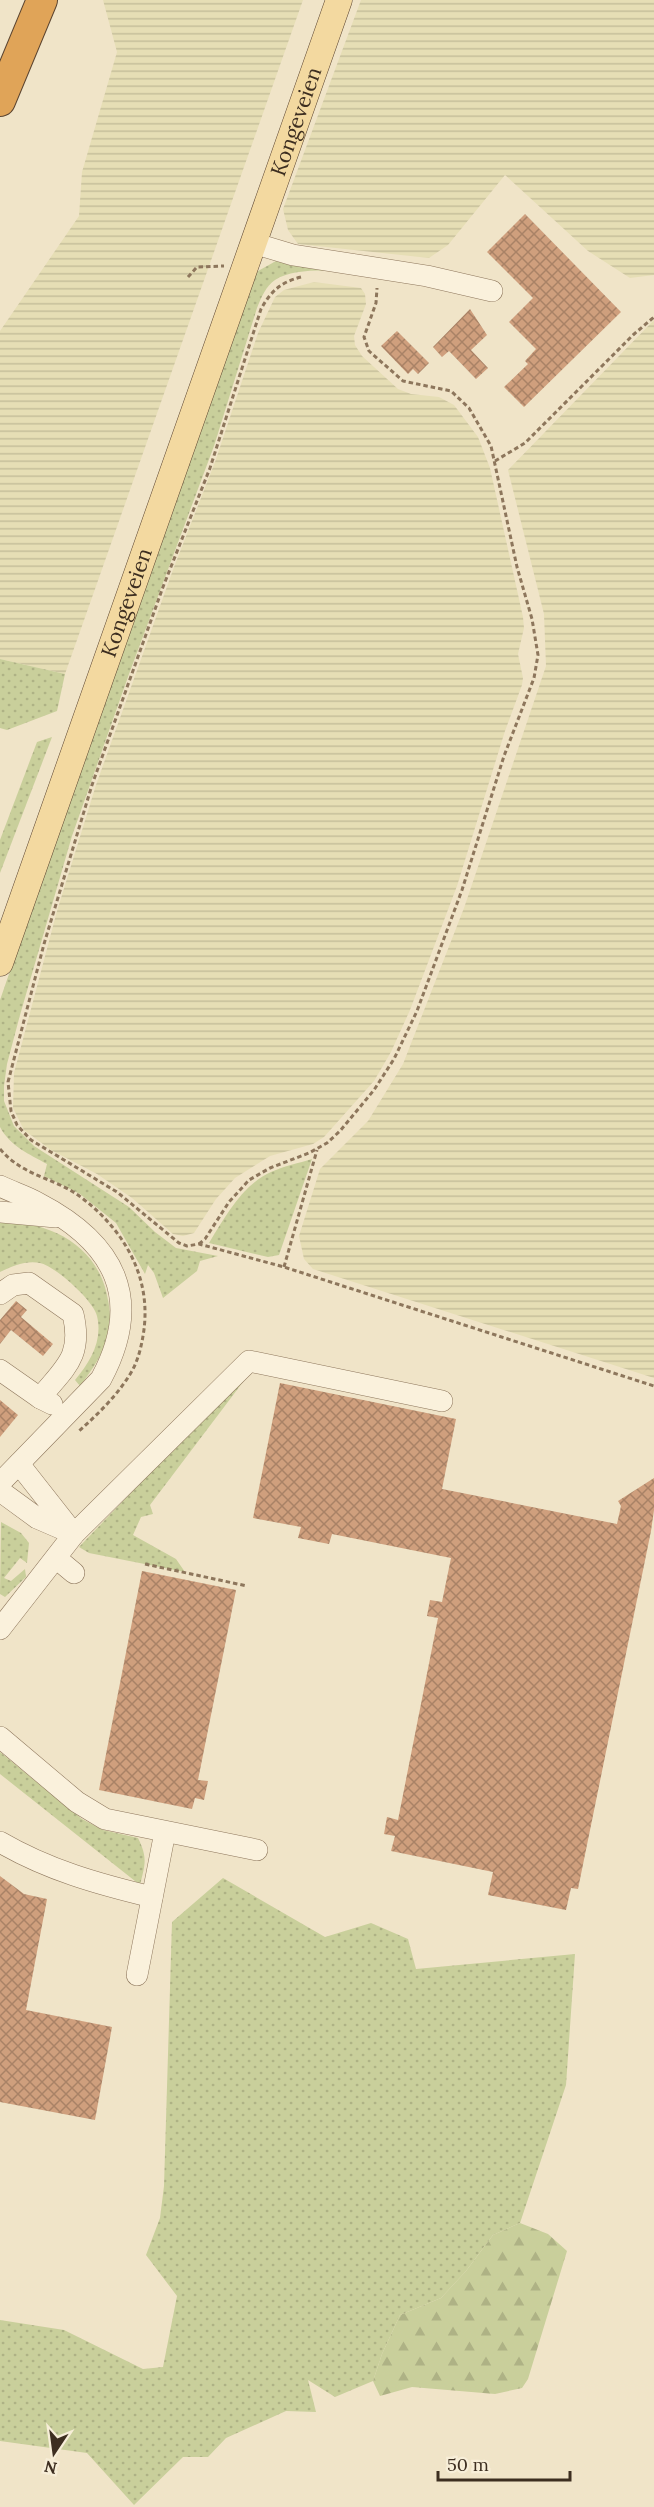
<svg xmlns="http://www.w3.org/2000/svg" width="654" height="2507" font-family="Lora,serif">
<style>
.farmland{fill:url(#farmland-rules)}
.grass{fill:url(#grass-dots)}
.forest{fill:url(#forest-firs)}
.building{fill:url(#building-cross-hatch)}
.lines{fill:none;stroke-linecap:round;stroke-linejoin:round}
.minor-casing{stroke:#8d765c;stroke-width:22}
.major-casing{stroke:#5b4430;stroke-width:27}
.highway-casing{stroke:#5b4430;stroke-width:32}
.path{stroke:#8d765c;stroke-width:3;stroke-dasharray:4.5 3;stroke-linecap:butt}
.minor{stroke:#faf1dc;stroke-width:21}
.major{stroke:#f3d9a0;stroke-width:26}
.highway{stroke:#e0a458;stroke-width:30}
.labels{text-anchor:middle;stroke-width:5;stroke-linejoin:round;paint-order:stroke}
.street-label{font-size:21px;fill:#3d2e20;stroke:#f7eed8}
</style>
<defs>
<pattern id="farmland-rules" width="6" height="5" patternUnits="userSpaceOnUse" patternTransform="scale(1.5)"><rect width="6" height="5" fill="#e6deb5"/><path d="M0 2.5h6" fill="none" stroke="#c6bf9b"/></pattern>
<pattern id="grass-dots" width="8" height="8" patternUnits="userSpaceOnUse" patternTransform="scale(1.5)"><rect width="8" height="8" fill="#c9cf9b"/><path d="M2 2h.1M6 6h.1" fill="none" stroke="#aeb285" stroke-width="1.8" stroke-linecap="round"/></pattern>
<pattern id="forest-firs" width="22" height="20" patternUnits="userSpaceOnUse" patternTransform="scale(1.5)"><rect width="22" height="20" fill="#c9cf9b"/><path d="M5 1l3.5 6h-7zM16 11l3.5 6h-7z" fill="#aeb285"/></pattern>
<pattern id="building-cross-hatch" width="8" height="8" patternUnits="userSpaceOnUse" patternTransform="scale(1.5)"><rect width="8" height="8" fill="#cf9f7d"/><path d="M0 0l8 8M0 8l8-8" fill="none" stroke="#a98266"/></pattern>
</defs>
<rect width="100%" height="100%" fill="#f0e4c8"/>
<!-- farmland -->
<g class="farmland">
<polygon points="103,0 303,0 65,674 0,659 0,331 79,216 82,172 117,52"/>
<polygon points="361,0 654,0 654,275 630,278 588,251 505,175 448,245 429,258 298,244 288,230 283,209"/>
<polygon points="314,282 361,288 365,294 366,304 354,336 355,345 362,356 398,389 411,394 439,397 454,405 478,437 490,468 523,617 524,628 518,654 523,678 522,685 505,731 457,886 410,1010 391,1052 374,1081 324,1137 313,1144 270,1156 235,1178 216,1199 194,1233 183,1236 173,1234 132,1198 97,1174 51,1150 24,1130 13,1108 14,1073 57,911 96,785 174,567 215,462 258,333 275,297 284,290"/>
<polygon points="654,320 654,1378 313,1269 304,1259 299,1236 320,1169 368,1121 403,1064 464,908 546,666 544,614 508,470"/>
</g>
<!-- grass -->
<g class="grass">
<path d="M276,261L354,271C331,271 294,267 275,280C266,286 261,298 257,308L214,446L129,674L72,836L20,1015L7,1064L4,1086V1101L14,1126L34,1146L129,1207L155,1232L176,1248L218,1256L200,1261L197,1271L163,1298L154,1273L148,1265L145,1274L116,1223L80,1194L44,1176L47,1164C29,1154 10,1146 0,1127V1000L246,289L258,271Z"/>
<polygon points="0,659 65,674 57,711 7,730 0,728"/>
<polygon points="52,737 0,873 0,840 37,742"/>
<path d="M312,1159L279,1255L268,1257L209,1243C225,1217 242,1185 271,1172C284,1166 299,1163 312,1159Z"/>
<path d="M0,1220C46,1223 90,1240 105,1287C109,1302 112,1318 109,1333C104,1353 92,1370 80,1386L75,1380C90,1362 103,1341 97,1316C94,1301 55,1266 40,1263C27,1260 12,1266 0,1272Z"/>
<polygon points="244,1375 246,1378 150,1505 153,1514 141,1517 133,1535 176,1559 185,1572 89,1553 79,1547"/>
<polygon points="1,1522 21,1533 29,1543 27,1563 20,1558 4,1578 11,1581 25,1569 26,1577 5,1597 0,1594"/>
<path d="M0,1752L82,1819L103,1830L138,1838C148,1858 145,1865 140,1885L0,1774Z"/>
<polygon points="223,1878 325,1937 371,1923 408,1939 416,1969 575,1954 566,2085 520,2223 493,2235 466,2271 441,2298 400,2315 382,2354 373,2381 335,2397 308,2380 316,2412 286,2411 226,2438 208,2457 183,2457 134,2505 87,2453 0,2441 0,2320 64,2330 143,2369 163,2367 177,2296 146,2255 160,2218 164,2186 172,1922"/>
</g>
<!-- forest -->
<polygon class="forest" points="520,2223 548,2234 567,2251 528,2379 522,2388 495,2394 412,2387 380,2396 373,2381 382,2354 400,2315 441,2298 466,2271 493,2235"/>
<!-- building -->
<g class="building">
<polygon points="525,214 621,312 524,407 504,387 528,364 525,361 536,349 509,322 533,298 487,252"/>
<polygon points="470,309 487,335 471,350 488,368 476,379 449,351 442,357 433,347"/>
<polygon points="397,331 429,363 418,374 413,369 408,374 381,346"/>
<polygon points="16,1301 27,1310 21,1317 53,1344 43,1356 11,1330 0,1344 0,1320"/>
<polygon points="280,1383 456,1419 442,1489 617,1524 621,1506 618,1501 654,1478 654,1510 651,1531 578,1889 571,1888 566,1910 488,1895 493,1872 391,1851 395,1836 384,1834 387,1817 398,1820 438,1618 427,1616 430,1600 442,1602 451,1558 332,1534 329,1544 298,1538 301,1527 253,1518"/>
<polygon points="0,1400 18,1415 0,1437"/>
<polygon points="142,1571 236,1590 198,1780 208,1781 204,1800 195,1798 192,1809 99,1790"/>
<polygon points="0,1876 24,1894 47,1899 26,2010 112,2027 95,2120 0,2102"/>
</g>
<g class="lines">
<!-- minor casing -->
<g class="minor-casing">
<g id="minor">
<polyline points="253,243 293,255 427,276 492,291"/>
<path d="M0,1186C12,1192 26,1196 38,1203C115,1243 144,1299 101,1379L0,1483"/>
<polyline points="0,1212 56,1217"/>
<path d="M0,1294L13,1285L29,1283L73,1314C83,1357 65,1367 40,1398"/>
<polyline points="0,1370 40,1398 52,1404"/>
<polyline points="0,1491 37,1518 74,1534 19,1464"/>
<polyline points="56,1558 74,1573"/>
<polyline points="0,1629 74,1534 249,1361 442,1401"/>
<polyline points="0,1737 77,1802 105,1819 257,1850"/>
<path d="M0,1842C48,1870 98,1884 152,1897"/>
<polyline points="137,1975 165,1832"/>
</g>
</g>
<!-- major casing -->
<g class="major-casing">
<g id="major">
<path id="s1" d="M0,963L339,0"/>
</g>
</g>
<!-- highway casing -->
<g class="highway-casing">
<polyline id="highway" points="0,101 42,0"/>
</g>
<!-- path -->
<g class="path">
<polyline points="188,277 197,267 224,266"/>
<path d="M301,277C281,282 271,291 261,309L210,468L163,587L92,785L44,944L8,1082L11,1111L17,1125L31,1140L117,1192L179,1243L187,1246L199,1244L284,1267L654,1386"/>
<polyline points="495,461 525,443 633,335 654,317"/>
<path d="M0,1149C25,1178 55,1177 82,1198C125,1231 153,1279 143,1336C141,1348 138,1360 132,1371C118,1395 98,1414 78,1432"/>
<polyline points="199,1244 205,1239 229,1202 249,1180 270,1168 309,1153 327,1143 340,1131 374,1090 394,1059 417,1011 462,890 504,756 534,678 538,655 532,619 517,567 491,446 469,408 451,391 403,381 369,351 364,337 376,303 377,288"/>
<polyline points="284,1267 317,1150"/>
<polyline points="145,1564 247,1586"/>
</g>
<!-- minor -->
<use href="#minor" class="minor"/>
<!-- major -->
<use href="#major" class="major"/>
<!-- highway -->
<use href="#highway" class="highway"/>
</g>
<g class="labels">
<!-- street labels -->
<g class="street-label">
<text dy="7" stroke="none"><textPath href="#s1" startOffset="892">Kongeveien</textPath></text>
<text dy="7" stroke="none"><textPath href="#s1" startOffset="382">Kongeveien</textPath></text>
</g>
</g>
<!-- north arrow -->
<g transform="translate(54 2453) rotate(193)" stroke="#f7eed8" stroke-width="4.5" paint-order="stroke">
<path d="M0-4.5L10 22L0 15L-10 22Z" fill="#3d2e20"/>
<text y="-9" font-size="16" font-weight="bold" text-anchor="middle" fill="#3d2e20">N</text>
</g>
<!-- scale -->
<path d="M438 2471v9h132v-9" fill="none" stroke="#3d2e20" stroke-width="3"/>
<text x="447" y="2471" font-size="18" fill="#3d2e20" stroke="#f7eed8" stroke-width="4.5" paint-order="stroke">50 m</text>
</svg>
